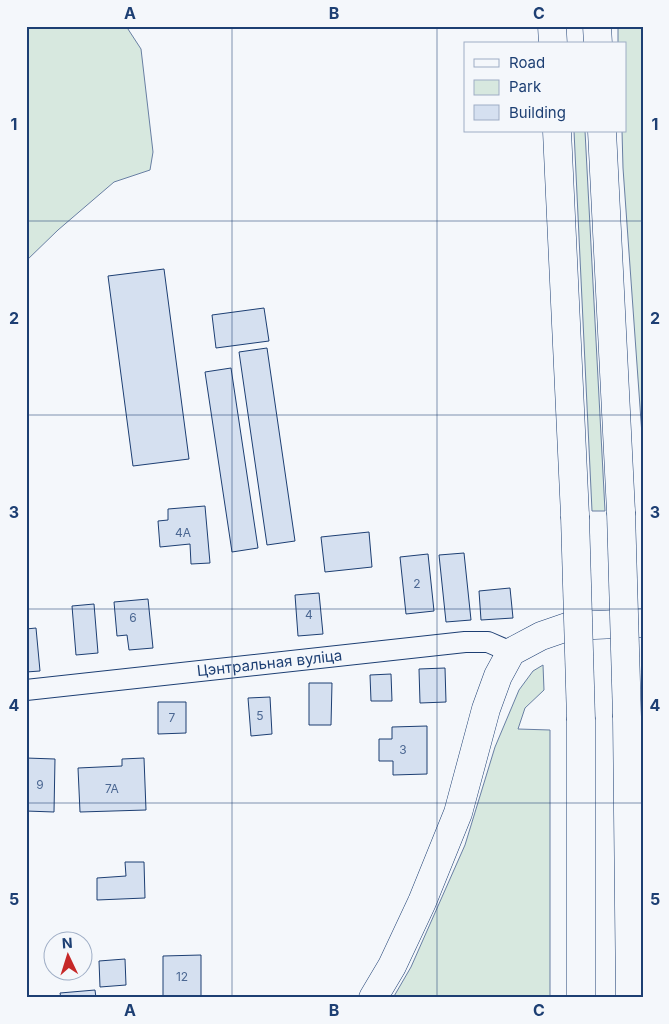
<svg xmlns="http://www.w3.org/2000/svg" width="669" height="1024" font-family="Inter,sans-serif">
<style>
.green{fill:#d7e8df;stroke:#687fa3}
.building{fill:#d5e0f0;stroke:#1d3f73}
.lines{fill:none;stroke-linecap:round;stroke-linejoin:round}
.street-casing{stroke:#1d3f73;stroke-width:22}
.secondary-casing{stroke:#1d3f73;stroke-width:29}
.highway-casing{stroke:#1d3f73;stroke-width:29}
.street{stroke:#f4f7fb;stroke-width:20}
.secondary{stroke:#f4f7fb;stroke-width:28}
.highway{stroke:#f4f7fb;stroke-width:28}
.highway-bridge-casing{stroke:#1d3f73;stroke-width:29;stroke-linecap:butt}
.highway-bridge{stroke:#f4f7fb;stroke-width:28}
.grid{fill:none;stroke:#1d3f73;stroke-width:1;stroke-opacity:0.55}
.labels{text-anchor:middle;stroke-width:4;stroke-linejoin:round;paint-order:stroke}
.number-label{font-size:12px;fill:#4b6792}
.street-label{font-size:15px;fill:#1d3f73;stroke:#f4f7fb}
.neatline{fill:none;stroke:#1d3f73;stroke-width:2}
.grid-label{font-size:16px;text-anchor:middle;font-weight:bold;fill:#1d3f73}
</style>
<rect width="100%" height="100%" fill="#f4f7fb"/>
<!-- green -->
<g class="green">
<polygon points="26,26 126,26 141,49 153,152 150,170 114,182 58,230 26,261"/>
<polygon points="618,26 643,26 643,449 623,168 622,131 625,131 625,44 618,44"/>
<polygon points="574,131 585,131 605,511 592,511"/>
<polygon points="543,665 544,690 525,708 518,729 550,730 550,998 393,998 411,967 465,845 495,747 519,690 533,671"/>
</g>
<!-- building -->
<g class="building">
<polygon points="164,269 189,459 133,466 108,276"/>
<polygon points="264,308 269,341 216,348 212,315"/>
<polygon points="267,348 295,541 267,545 239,352"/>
<polygon points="231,368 258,548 232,552 205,372"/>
<polygon points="205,506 210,563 191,564 190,544 160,547 158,521 168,520 168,509"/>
<polygon points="369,532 372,567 325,572 321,537"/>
<polygon points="464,553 471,620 446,622 439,555"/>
<polygon points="428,554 434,611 406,614 400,557"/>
<polygon points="510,588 513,618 481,620 479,591"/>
<polygon points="319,593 323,634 298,636 295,595"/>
<polygon points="148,599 153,648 129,650 127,635 117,636 114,602"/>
<polygon points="94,604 98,653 76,655 72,606"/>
<polygon points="36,628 40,671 26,672 26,629"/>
<polygon points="445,668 446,702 420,703 419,669"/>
<polygon points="391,674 392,701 371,701 370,675"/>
<polygon points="309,683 332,683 331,725 309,725"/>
<polygon points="270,697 272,734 251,736 248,698"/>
<polygon points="158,702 186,702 186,733 158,734"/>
<polygon points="427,726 427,774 393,775 393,761 379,761 379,739 392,739 392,727"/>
<polygon points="26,758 55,759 54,812 26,811"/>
<polygon points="144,758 146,810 80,812 78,768 122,766 122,759"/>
<polygon points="125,862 144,862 145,898 97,900 97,878 126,876"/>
<polygon points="201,955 201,998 163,998 163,956"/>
<polygon points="125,959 126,985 100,987 99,961"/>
<polygon points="95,990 96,998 61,998 60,993"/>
</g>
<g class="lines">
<!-- street casing -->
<g class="street-casing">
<g id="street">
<path id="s1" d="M26,690L465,642H488L511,652"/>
</g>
</g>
<!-- secondary casing -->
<g class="secondary-casing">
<polyline id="secondary" points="373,998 392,966 422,902 458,813 486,709 498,676 511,652 541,636 570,626 643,623"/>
</g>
<!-- highway casing -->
<g class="highway-casing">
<g id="highway">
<polyline points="552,26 553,44"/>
<polyline points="597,26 598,44"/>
<polyline points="557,131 575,516"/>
<polyline points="602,131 621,512"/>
<polyline points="627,717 630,998"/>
<polyline points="581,720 581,998"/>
</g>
</g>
<!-- street -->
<use href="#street" class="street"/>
<!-- secondary -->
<use href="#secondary" class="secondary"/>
<!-- highway -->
<use href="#highway" class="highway"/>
<!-- highway-bridge casing -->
<g class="highway-bridge-casing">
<g id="highway-bridge">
<polyline points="621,512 627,717"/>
<polyline points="575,516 581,720"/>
</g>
</g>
<!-- highway-bridge -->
<use href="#highway-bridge" class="highway-bridge"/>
</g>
<!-- grid -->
<path class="grid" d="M232,26V998M437,26V998M26,221H643M26,415H643M26,609H643M26,803H643"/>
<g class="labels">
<!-- number labels -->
<g class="number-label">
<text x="183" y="537">4А</text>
<text x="417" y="588">2</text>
<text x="309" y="619">4</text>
<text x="133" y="622">6</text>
<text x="260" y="720">5</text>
<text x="172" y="722">7</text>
<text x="403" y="754">3</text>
<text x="40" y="789">9</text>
<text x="112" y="793">7А</text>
<text x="182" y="981">12</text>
</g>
<!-- street labels -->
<g class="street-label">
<text dy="5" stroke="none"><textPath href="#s1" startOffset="245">Цэнтральная вуліца</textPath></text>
</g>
</g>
<!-- border -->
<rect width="669" height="1024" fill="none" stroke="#f4f7fb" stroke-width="55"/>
<!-- legend -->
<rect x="464" y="42" width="162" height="90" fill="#f4f7fb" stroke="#9eadc5"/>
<rect x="474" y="59" width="25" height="8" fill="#f4f7fb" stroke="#9eadc5"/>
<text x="509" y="68" font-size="15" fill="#1d3f73">Road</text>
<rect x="474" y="80" width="25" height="15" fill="#d7e8df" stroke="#9eadc5"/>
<text x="509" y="92" font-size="15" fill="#1d3f73">Park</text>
<rect x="474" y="105" width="25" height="15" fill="#d5e0f0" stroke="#9eadc5"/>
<text x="509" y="118" font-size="15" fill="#1d3f73">Building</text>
<!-- north arrow -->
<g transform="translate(68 956) rotate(356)"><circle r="24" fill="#f4f7fb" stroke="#9eadc5"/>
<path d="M0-4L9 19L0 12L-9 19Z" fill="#c62828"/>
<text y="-8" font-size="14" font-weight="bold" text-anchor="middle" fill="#1d3f73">N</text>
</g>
<rect x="28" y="28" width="614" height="968" class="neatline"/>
<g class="grid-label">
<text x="130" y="19">A</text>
<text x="334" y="19">B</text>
<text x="539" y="19">C</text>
<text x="14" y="130">1</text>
<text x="655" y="130">1</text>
<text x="14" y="324">2</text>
<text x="655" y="324">2</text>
<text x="14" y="518">3</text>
<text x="655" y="518">3</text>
<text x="14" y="711">4</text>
<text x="655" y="711">4</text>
<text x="14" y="905">5</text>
<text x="655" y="905">5</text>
<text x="130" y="1016">A</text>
<text x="334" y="1016">B</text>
<text x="539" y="1016">C</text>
</g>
</svg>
